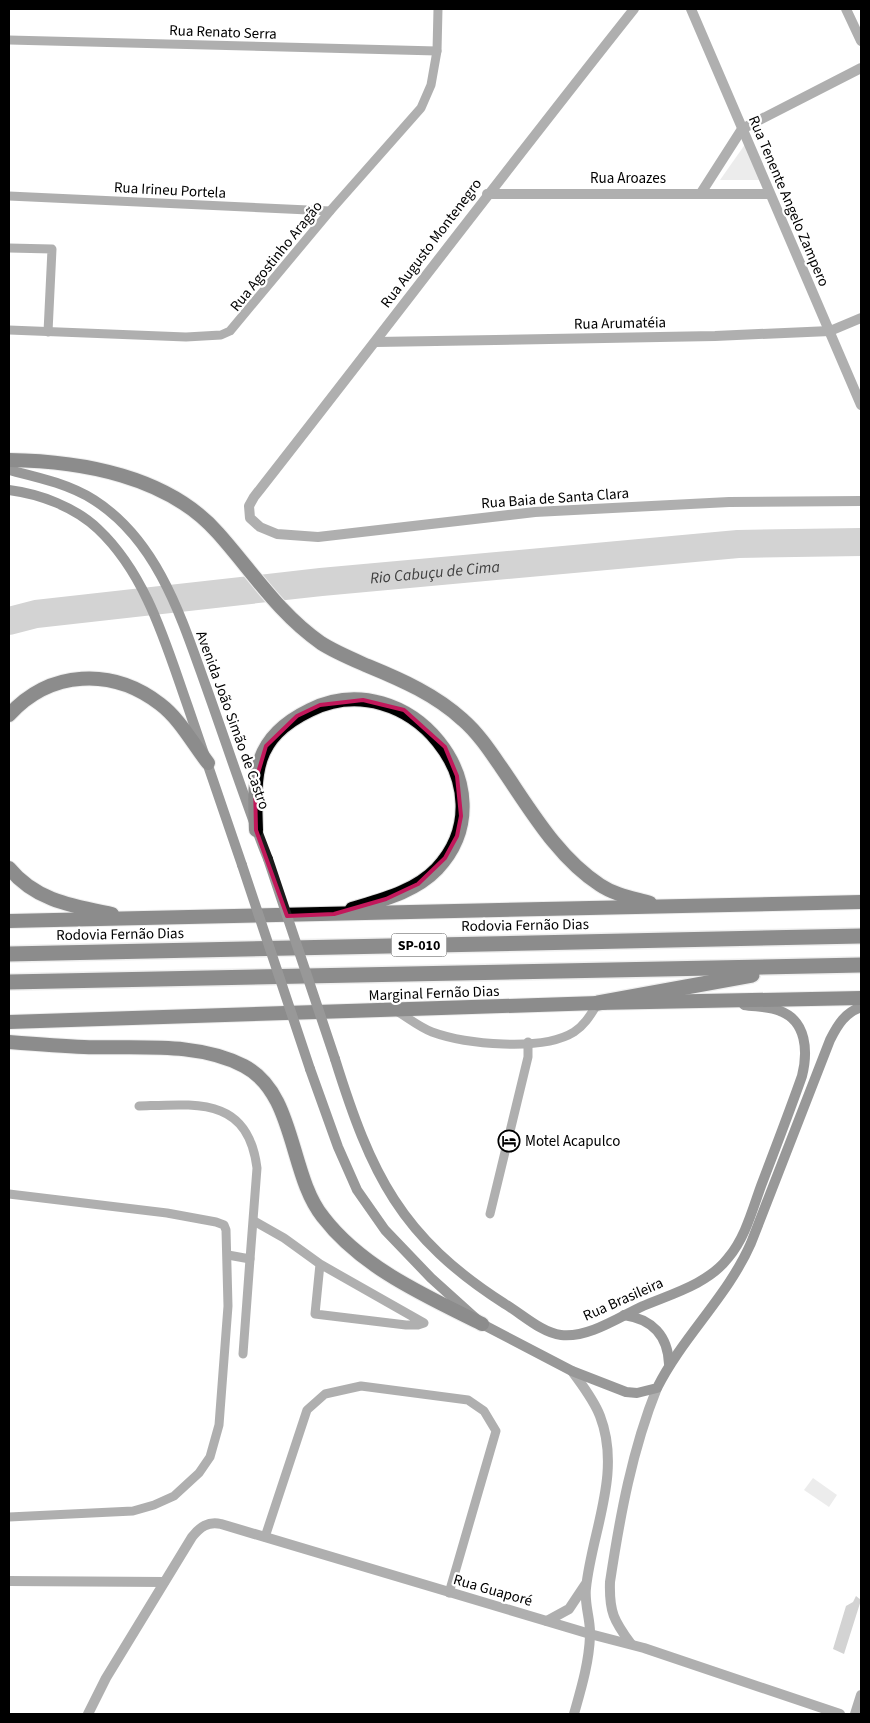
<svg xmlns="http://www.w3.org/2000/svg" width="870" height="1723" font-family="'Source Sans 3',sans-serif">
<style>
.green{fill:#d6d6d6}
.water{fill:#9d9d9d}
.lines{fill:none;stroke-linecap:round;stroke-linejoin:round}
.river{stroke:#9d9d9d;stroke-width:28}
.trunk-casing{stroke:#dbdbdb;stroke-width:16}
.motorway-casing{stroke:#dbdbdb;stroke-width:18}
.service{stroke:#4f4f4f;stroke-width:9}
.minor{stroke:#4f4f4f;stroke-width:10}
.tertiary{stroke:#4f4f4f;stroke-width:10}
.secondary{stroke:#1c1c1c;stroke-width:10}
.trunk{stroke:#000;stroke-width:14}
.motorway{stroke:#000;stroke-width:15}
.secondary-bridge{stroke:#1c1c1c;stroke-width:10}
.marked{fill:none;stroke:#c2185b;stroke-width:4;stroke-linejoin:round}
.labels{text-anchor:middle;stroke-width:4.5;stroke-linejoin:round;paint-order:stroke}
.shield{fill:#fff;stroke:#4c4c4c;stroke-width:1}
.shield-label{font-size:14px;font-weight:bold;fill:#000}
.street-label{font-size:15px;fill:#000;stroke:#fff}
.poi-label{font-size:15px;fill:#000;stroke:#fff;text-anchor:start}
.water-label{font-size:16px;font-style:italic;fill:#3e3e3e;stroke:#fff}
</style>
<rect width="100%" height="100%" fill="#fff"/>
<!-- green -->
<g class="green">
<polygon points="746,143 764,180 720,180"/>
<polygon points="813,1478 837,1495 829,1507 804,1490"/>
</g>
<!-- water -->
<polygon class="water" points="856,1596 861,1600 844,1654 833,1649 846,1606 853,1602"/>
<g class="lines">
<!-- river -->
<path class="river" id="s1" d="M9,621L36,614L321,582L738,544L861,542"/>
<!-- trunk casing -->
<g class="trunk-casing">
<g id="trunk">
<path d="M9,460C81,461 168,476 218,533C252,571 278,613 321,643C335,652 352,659 368,666C402,680 436,695 463,720C478,733 490,751 501,767C530,809 557,857 600,885C615,895 633,898 650,903"/>
<path d="M9,715C50,670 112,667 160,704C180,719 193,744 208,763"/>
<path d="M256,830C254,774 252,738 310,710C408,662 512,789 437,869C415,892 382,900 352,909"/>
<path d="M9,868C36,901 73,906 112,914"/>
<polyline points="9,921 861,902"/>
<polyline points="9,1022 598,1003 861,998"/>
<path d="M9,1042C34,1044 59,1046 84,1047C136,1049 196,1041 244,1066C296,1093 289,1175 323,1217C362,1268 426,1296 482,1324"/>
</g>
</g>
<!-- motorway casing -->
<g class="motorway-casing">
<g id="motorway">
<polyline points="9,954 861,936"/>
<polyline points="9,982 861,965"/>
<polyline points="598,1003 752,975"/>
</g>
</g>
<!-- service -->
<g class="service">
<polyline points="9,40 437,51"/>
<polyline points="9,196 330,211"/>
<polyline points="9,248 52,249 48,332"/>
<polyline points="9,330 186,337 221,335 230,331 330,211 421,108 431,85 437,51 438,9"/>
<path d="M395,1010C407,1017 419,1027 432,1032C465,1044 542,1052 574,1032C585,1025 591,1014 598,1003"/>
<path d="M139,1106C198,1104 248,1097 257,1168L250,1259L228,1255"/>
<polyline points="9,1194 167,1213 216,1222 224,1225 226,1230 228,1306 219,1425 210,1457 199,1473 174,1496 154,1505 133,1511 9,1517"/>
<polyline points="490,1214 528,1057 528,1042"/>
<polyline points="254,1221 284,1238 320,1264 424,1323 418,1325 406,1325 315,1314 320,1264"/>
<polyline points="243,1354 250,1259"/>
<polyline points="265,1537 307,1410 325,1394 361,1386 468,1400 484,1411 496,1431 449,1593"/>
</g>
<!-- minor -->
<g class="minor">
<path d="M634,9C506,170 381,335 254,497L249,506L250,518L260,527L277,534L318,537L535,512L729,502L861,501"/>
<polyline points="691,9 861,405"/>
<polyline points="846,9 861,41"/>
<polyline points="701,193 742,129 861,68"/>
<polyline points="487,194 769,194"/>
<polyline points="376,342 715,336 830,331 861,318"/>
<polyline points="9,1581 164,1582"/>
<path d="M88,1714L106,1678L192,1537C200,1527 208,1521 221,1524L590,1634"/>
<polyline points="855,1714 861,1695"/>
</g>
<!-- tertiary -->
<g class="tertiary">
<path d="M572,1371C582,1385 594,1400 600,1416C622,1473 592,1531 586,1588C584,1605 591,1620 590,1636C589,1663 581,1689 574,1714"/>
<polyline points="547,1621 569,1609 585,1585"/>
<polyline points="590,1634 644,1648 840,1714"/>
<path d="M631,1644C614,1621 609,1612 610,1582C620,1516 632,1450 657,1388"/>
</g>
<!-- secondary -->
<g class="secondary">
<path d="M9,470C37,477 69,484 94,500C160,542 183,623 208,692C228,748 246,804 268,859"/>
<path d="M9,490C40,494 75,507 98,529C147,575 166,645 188,707C206,759 224,812 242,865"/>
<path d="M335,1059C371,1174 400,1237 505,1304C522,1314 542,1333 561,1335C589,1338 619,1317 643,1306C671,1294 708,1284 728,1258C745,1238 752,1211 761,1186C775,1149 789,1113 802,1076C808,1052 807,1021 780,1011C769,1006 755,1007 744,1005"/>
<path d="M310,1069L338,1147L357,1190L385,1230L431,1278L482,1324L572,1371L626,1392L637,1393L657,1388C683,1336 728,1296 751,1243L830,1040C838,1024 845,1013 861,1007"/>
<path d="M624,1315C652,1319 668,1336 669,1364"/>
</g>
<!-- trunk -->
<use href="#trunk" class="trunk"/>
<!-- motorway -->
<use href="#motorway" class="motorway"/>
<!-- secondary-bridge -->
<g class="secondary-bridge">
<polyline points="268,859 335,1059"/>
<polyline points="242,865 310,1069"/>
</g>
</g>
<!-- marked area -->
<path d="M0 0H870V1723H0ZM363,700L404,710L445,747L457,776L461,816L457,836L445,858L418,884L386,899L334,914L287,916L256,830L255,783L266,746L297,716L320,705Z" fill="#fff" fill-opacity=".55" fill-rule="evenodd"/>
<path class="marked" d="M363,700L404,710L445,747L457,776L461,816L457,836L445,858L418,884L386,899L334,914L287,916L256,830L255,783L266,746L297,716L320,705Z"/>
<!-- icons -->
<defs>
<g id="hotel-ring" transform="scale(1.125)"><circle r="9.5" fill="#fff" stroke="#000" stroke-width="1.5"/><path d="M-6-4.5h1.5V1H6V5H4.5V3h-9V5H-6ZM-4 0a1.8 1.8 0 1 1 3.6 0ZM.5 0V-2.5h3Q6-2.5 6 0Z" fill="#000"/></g>
</defs>
<g fill-rule="evenodd">
<use href="#hotel-ring" x="509" y="1141"/>
</g>
<g class="labels">
<!-- shield labels -->
<rect class="shield" x="391.5" y="933.5" width="55" height="23" rx="4"/>
<g class="shield-label">
<text x="419" y="950">SP-010</text>
</g>
<!-- street labels -->
<g class="street-label">
<text transform="translate(223 32) rotate(2)" y="5">Rua Renato Serra</text>
<text x="628" y="183">Rua Aroazes</text>
<text transform="translate(170 190) rotate(3)" y="5">Rua Irineu Portela</text>
<text transform="translate(789 201) rotate(67)" y="5">Rua Tenente Angelo Zampero</text>
<text transform="translate(431 243) rotate(-53)" y="5">Rua Augusto Montenegro</text>
<text transform="translate(276 256) rotate(-51)" y="5">Rua Agostinho Aragão</text>
<text transform="translate(620 323) rotate(-1)" y="5">Rua Arumatéia</text>
<text transform="translate(555 498) rotate(-4)" y="5">Rua Baia de Santa Clara</text>
<text transform="translate(233 720) rotate(70)" y="5">Avenida João Simão de Castro</text>
<text transform="translate(525 925) rotate(-1)" y="5">Rodovia Fernão Dias</text>
<text transform="translate(120 934) rotate(-1)" y="5">Rodovia Fernão Dias</text>
<text transform="translate(434 993) rotate(-2)" y="5">Marginal Fernão Dias</text>
<text transform="translate(623 1299) rotate(-24)" y="5">Rua Brasileira</text>
<text transform="translate(493 1590) rotate(16)" y="5">Rua Guaporé</text>
</g>
<!-- poi labels -->
<g class="poi-label">
<text x="525" y="1146">Motel Acapulco</text>
</g>
<!-- water labels -->
<g class="water-label">
<text dy="6" stroke="none"><textPath href="#s1" startOffset="429">Rio Cabuçu de Cima</textPath></text>
</g>
</g>
<!-- border -->
<rect width="870" height="1723" fill="none" stroke="#000000" stroke-width="20"/>
</svg>
